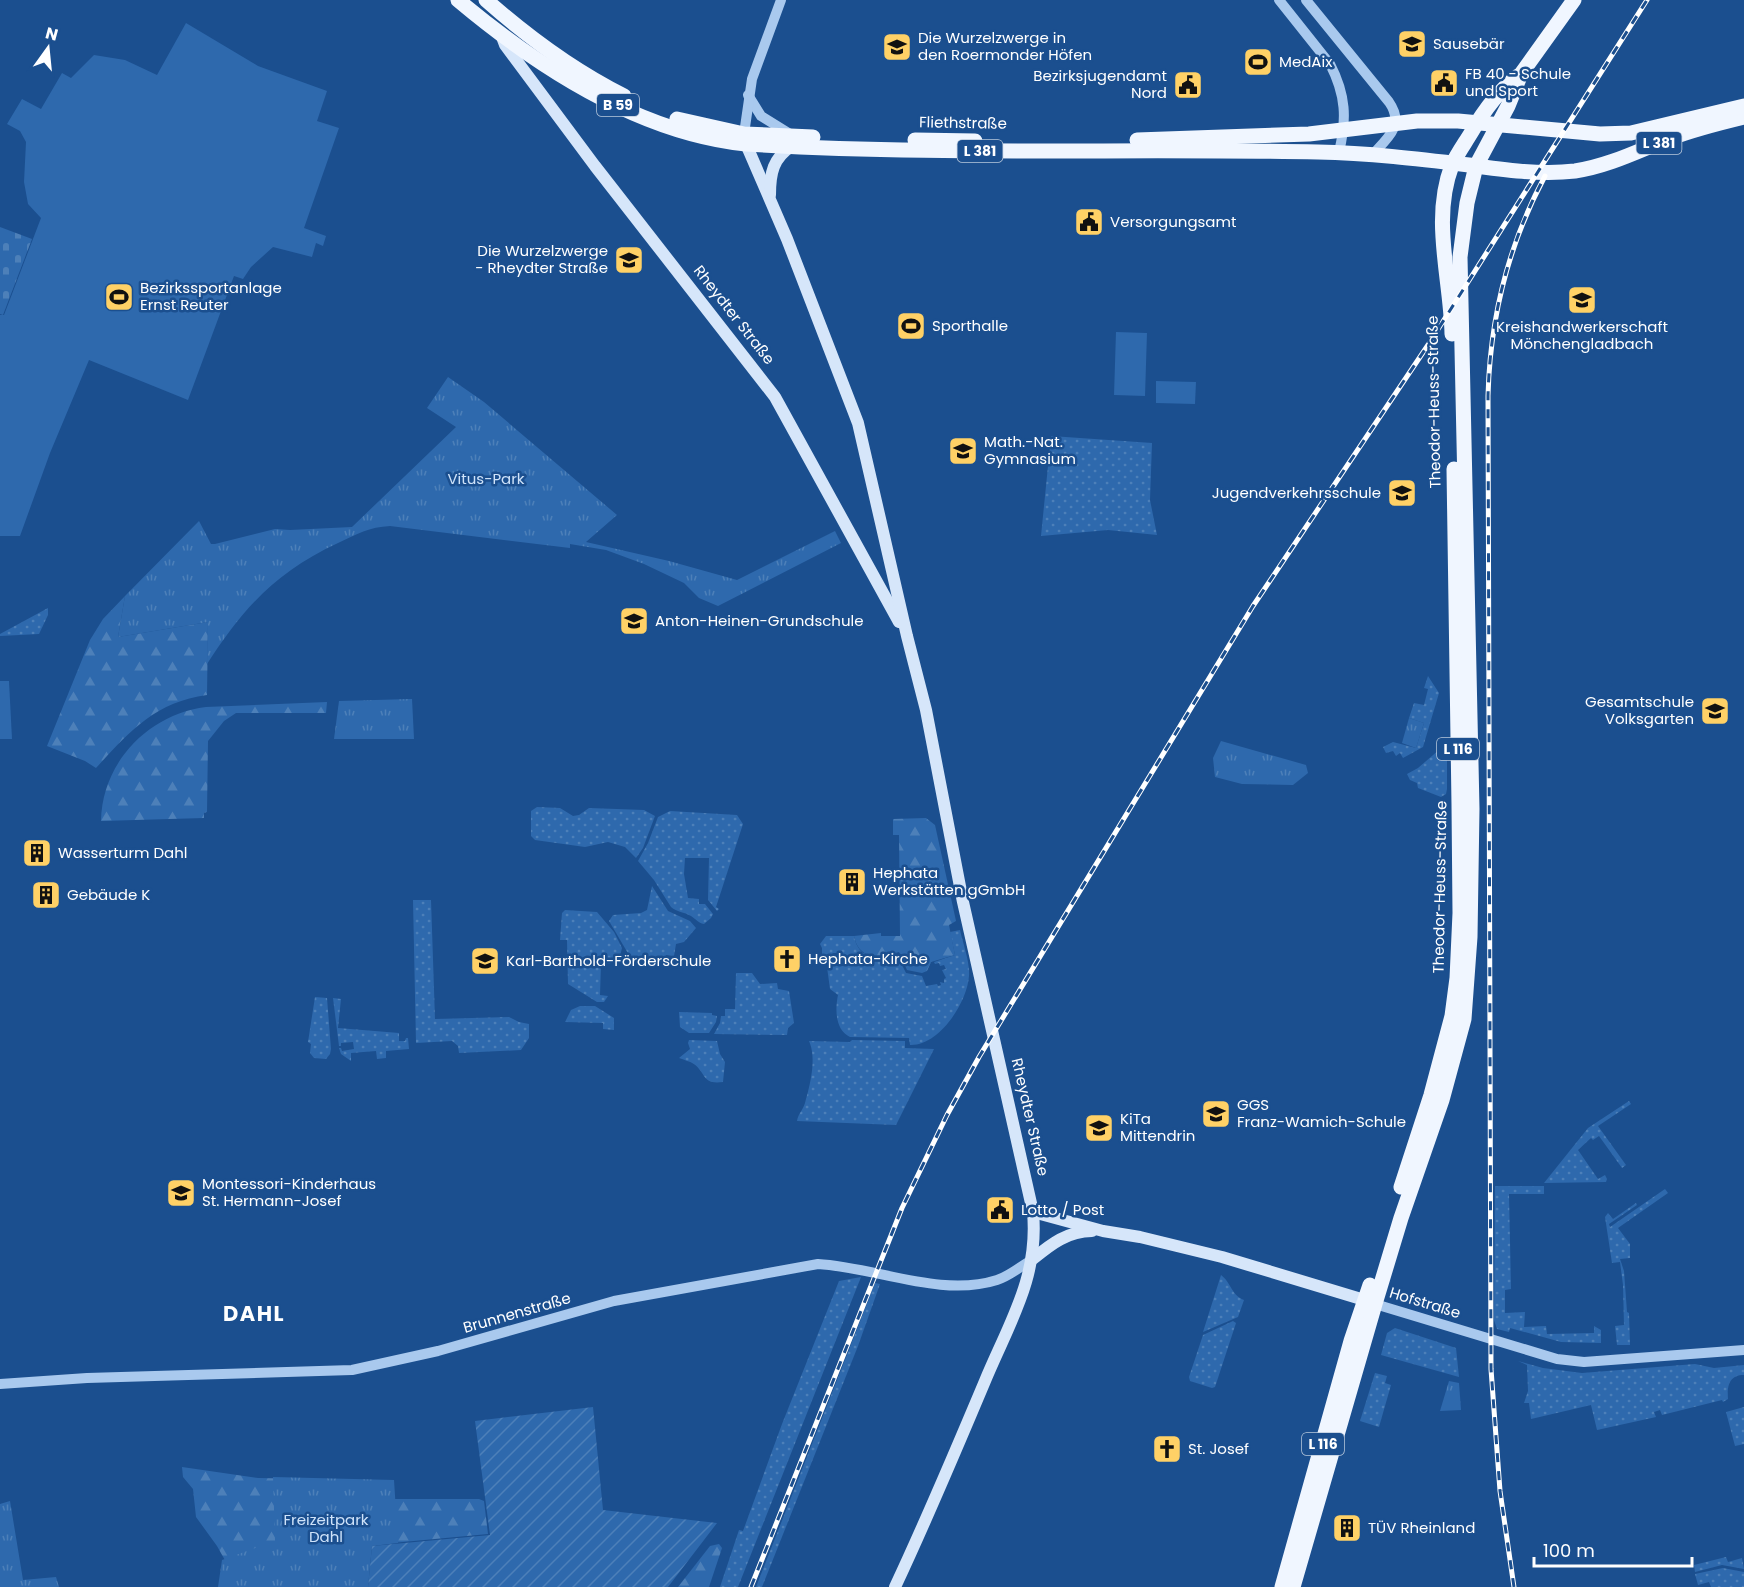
<svg xmlns="http://www.w3.org/2000/svg" width="1744" height="1587" font-family="Poppins,sans-serif">
<style>
.grass{fill:url(#grass-dots)}
.forest{fill:url(#forest-firs)}
.cemetery{fill:url(#cemetery-stones)}
.park{fill:url(#park-tufts)}
.garden{fill:url(#garden-furrows)}
.pitch{fill:#2e69ad}
.lines{fill:none;stroke-linecap:round;stroke-linejoin:round}
.tertiary{stroke:#a9c9ee;stroke-width:10}
.secondary{stroke:#d6e6fa;stroke-width:12}
.primary{stroke:#f0f6ff;stroke-width:15}
.rail-casing{stroke:#fff;stroke-width:5}
.rail{stroke:#1b4f8f;stroke-width:3;stroke-dasharray:9;stroke-linecap:butt}
.labels{text-anchor:middle;stroke-width:5;stroke-linejoin:round;paint-order:stroke}
.shield{fill:#1b4f8f;stroke:#bbcadd;stroke-width:1.5}
.shield-label{font-size:14px;font-weight:bold;fill:#fff}
.poi-label{font-size:15px;fill:#fff;stroke:#1b4f8f;text-anchor:start}
.street-label{font-size:15px;fill:#fff;stroke:#1b4f8f}
.park-label{font-size:15px;fill:#cfe3fa;stroke:#1b4f8f}
.district-label{font-size:21px;font-weight:bold;letter-spacing:1.5px;fill:#fff;stroke:#1b4f8f}
</style>
<defs>
<pattern id="grass-dots" width="8" height="8" patternUnits="userSpaceOnUse" patternTransform="scale(1.5)"><rect width="8" height="8" fill="#2e69ad"/><path d="M2 2h.1M6 6h.1" fill="none" stroke="#4d80b9" stroke-width="1.8" stroke-linecap="round"/></pattern>
<pattern id="forest-firs" width="22" height="20" patternUnits="userSpaceOnUse" patternTransform="scale(1.5)"><rect width="22" height="20" fill="#2e69ad"/><path d="M5 1l3.5 6h-7zM16 11l3.5 6h-7z" fill="#4d80b9"/></pattern>
<pattern id="cemetery-stones" width="16" height="16" patternUnits="userSpaceOnUse" patternTransform="scale(1.5)"><rect width="16" height="16" fill="#2e69ad"/><path d="M2 7V4a2 2 0 0 1 4 0v3zM10 15v-3a2 2 0 0 1 4 0v3z" fill="#4d80b9"/></pattern>
<pattern id="park-tufts" width="24" height="20" patternUnits="userSpaceOnUse" patternTransform="scale(1.5)"><rect width="24" height="20" fill="#2e69ad"/><path d="M3 7l-1-3M5 7V3M7 7l1-3M15 17l-1-3M17 17v-4M19 17l1-3" fill="none" stroke="#4d80b9"/></pattern>
<pattern id="garden-furrows" width="10" height="10" patternUnits="userSpaceOnUse" patternTransform="scale(1.5)"><rect width="10" height="10" fill="#2e69ad"/><path d="M-1 1l2-2M0 10L10 0M9 11l2-2" fill="none" stroke="#4d80b9"/></pattern>
</defs>
<rect width="100%" height="100%" fill="#1b4f8f"/>
<!-- grass -->
<g class="grass">
<polygon points="1051,436 1152,443 1150,500 1157,535 1108,530 1041,536"/>
<polygon points="48,608 48,615 39,634 0,636 0,634"/>
<polygon points="1428,676 1439,693 1423,747 1403,758 1400,753 1396,756 1393,751 1386,753 1383,747 1393,742 1416,748 1424,723 1409,718 1414,703 1424,705 1428,689 1424,688"/>
<polygon points="1447,743 1447,789 1446,794 1441,797 1418,788 1417,783 1410,780 1407,774 1418,768"/>
<polygon points="537,807 560,808 573,816 579,815 589,808 644,810 655,816 643,848 636,858 625,847 608,842 585,847 535,840 531,836 531,811"/>
<path d="M670,811L737,815L743,824L716,907L719,909L717,911L708,900L709,858H685L684,874L688,898L699,899V904H705L713,914L711,918L704,924C698,923 696,919 691,916C684,912 677,912 671,907L654,880L638,861L648,843L658,817Z"/>
<polygon points="652,886 668,911 690,921 696,928 684,942 676,944 674,956 666,955 665,963 641,961 629,955 609,921 613,915 641,913 647,910"/>
<polygon points="413,900 431,900 435,1019 509,1017 519,1022 529,1024 529,1038 521,1050 459,1053 458,1046 452,1041 416,1043"/>
<polygon points="565,910 597,912 614,932 622,948 619,960 609,964 601,964 600,995 608,996 604,1002 597,1002 568,984 567,940 560,940 562,913"/>
<path d="M960,930C963,944 970,962 969,976C967,1003 939,1046 910,1045L909,1038L850,1037C835,1030 835,1009 838,995L830,989L827,967L831,957L842,955V953H833L825,963L822,962V948L820,944L826,936H854C859,961 877,957 896,953L906,973L922,976L926,986L937,984L938,986L941,985L940,982L944,983V979L946,978L942,970L946,969L944,965L940,966L939,963L935,964L934,962L955,955L950,932Z"/>
<polygon points="736,973 752,973 760,984 777,983 778,989 789,991 794,1023 788,1028 787,1035 714,1034 720,1023 721,1016 725,1016 725,1009 735,1009"/>
<polygon points="315,997 327,998 331,1049 330,1054 326,1059 314,1058 310,1053 311,1044 308,1042"/>
<polygon points="333,998 341,999 338,1028 399,1033 399,1041 405,1041 406,1038 408,1038 409,1049 386,1051 386,1058 377,1059 376,1051 351,1053 351,1061 341,1054 339,1048 341,1048 342,1051 354,1049 353,1042 341,1043 341,1046 339,1046"/>
<polygon points="580,1006 595,1006 614,1018 614,1030 603,1029 603,1023 565,1022 571,1010"/>
<polygon points="679,1012 712,1013 712,1015 717,1016 716,1022 709,1033 689,1033 680,1027"/>
<path d="M689,1040L717,1041L720,1054L725,1062L723,1082C702,1085 706,1073 694,1064C689,1061 684,1060 679,1058L690,1049L688,1043Z"/>
<path d="M852,1040L905,1041V1048L934,1049L896,1125L797,1121C798,1114 803,1110 805,1103C810,1085 817,1059 809,1041L850,1042Z"/>
<polygon points="1629,1101 1631,1104 1598,1126 1626,1165 1622,1168 1599,1136 1593,1140 1591,1138 1578,1150 1598,1179 1605,1175 1607,1179 1606,1182 1544,1183 1588,1128"/>
<polygon points="1495,1186 1544,1186 1544,1194 1509,1194 1511,1289 1505,1290 1505,1313 1525,1312 1524,1327 1546,1326 1547,1334 1594,1333 1594,1326 1601,1330 1601,1343 1561,1342 1510,1328 1509,1332 1497,1329 1494,1320"/>
<polygon points="1665,1189 1668,1193 1618,1228 1630,1244 1630,1258 1620,1259 1624,1271 1627,1312 1629,1313 1630,1345 1617,1345 1615,1326 1624,1325 1623,1285 1620,1262 1612,1263 1605,1217 1608,1213 1613,1219 1636,1203 1637,1205 1609,1224 1610,1227"/>
<path d="M1221,1275C1231,1282 1231,1295 1244,1300L1238,1317L1203,1332Z"/>
<polygon points="861,1277 738,1587 720,1587 739,1530 743,1531 782,1424 839,1281"/>
<polygon points="875,1283 880,1284 858,1346 762,1587 756,1587"/>
<polygon points="1233,1321 1236,1323 1215,1387 1212,1388 1190,1381 1189,1377 1203,1335"/>
<polygon points="1395,1328 1456,1348 1459,1377 1381,1355 1387,1333"/>
<path d="M1518,1361L1543,1368L1582,1373L1695,1364L1714,1368L1744,1365V1375C1729,1375 1727,1386 1728,1399L1723,1402L1722,1400L1662,1415L1660,1410L1654,1412L1656,1417L1597,1430L1591,1405L1531,1419L1529,1403H1524L1528,1391L1527,1365Z"/>
<polygon points="1375,1373 1387,1376 1385,1383 1391,1385 1379,1427 1360,1421"/>
<polygon points="1744,1407 1744,1444 1735,1446 1726,1412"/>
<polygon points="1726,1557 1728,1562 1742,1558 1744,1569 1722,1565 1695,1572 1694,1565"/>
<polygon points="1723,1568 1744,1572 1744,1587 1711,1587 1709,1582 1698,1585 1695,1574"/>
</g>
<!-- forest -->
<g class="forest">
<path d="M125,596L118,637L208,622L207,695C155,702 129,732 96,768L85,761L47,746L90,640L103,619Z"/>
<path d="M327,702L326,713H236L224,721L208,741L207,812L204,813V818L101,821C102,762 149,714 206,707Z"/>
<path d="M926,818L935,825L956,921L949,925L955,955L931,962L927,971L922,973L907,970L899,952C880,957 859,961 854,936L881,933V936H900L899,835H893V819Z"/>
<polygon points="182,1467 258,1478 313,1479 313,1542 240,1587 217,1546 196,1517 193,1489 183,1477"/>
<polygon points="394,1499 479,1499 484,1501 488,1534 371,1545 277,1587"/>
<polygon points="719,1544 722,1548 709,1587 678,1587 710,1546"/>
</g>
<!-- cemetery -->
<polygon class="cemetery" points="0,227 32,239 3,315 0,314"/>
<!-- park -->
<g class="park">
<path d="M448,377L484,402L617,515L586,542L669,561L737,580L835,531L841,543L718,606L699,598L684,583L644,564L606,550L570,544V548L390,526C369,527 357,534 338,543C276,572 244,607 207,664L208,622L118,637L125,596L199,521L211,544H215L275,529L290,530L352,527L456,427L427,408Z"/>
<polygon points="412,699 414,739 334,739 339,701"/>
<polygon points="1409,718 1424,723 1416,748 1402,743"/>
<polygon points="1221,741 1306,765 1308,773 1293,785 1242,784 1215,777 1213,758"/>
<polygon points="1449,1381 1459,1383 1461,1410 1440,1411"/>
<polygon points="273,1477 394,1480 398,1543 372,1546 368,1587 218,1587 222,1560 275,1541"/>
<polygon points="10,1501 23,1580 56,1577 59,1587 0,1587 0,1504"/>
</g>
<!-- garden -->
<polygon class="garden" points="593,1407 603,1510 717,1523 668,1587 368,1587 372,1546 490,1535 475,1421"/>
<!-- pitch -->
<g class="pitch">
<polygon points="186,23 258,66 327,91 317,121 339,128 304,228 326,236 323,246 316,243 312,257 273,247 251,267 243,279 234,276 188,400 89,360 50,453 20,536 0,536 0,315 4,315 41,218 28,204 24,182 26,142 20,131 7,124 22,99 41,109 62,73 71,78 94,55 125,60 157,75"/>
<polygon points="1116,332 1147,333 1145,396 1114,395"/>
<polygon points="1156,381 1196,382 1195,404 1156,403"/>
<polygon points="0,681 9,681 12,739 0,739"/>
</g>
<g class="lines">
<!-- tertiary -->
<g class="tertiary">
<path d="M1279,0L1330,64C1346,95 1347,119 1339,152"/>
<path d="M1306,0L1389,102C1405,125 1388,138 1372,155"/>
<polyline points="748,95 761,116 790,134"/>
<polyline points="744,134 752,79 781,0"/>
<polyline points="1375,1304 1557,1359 1584,1362 1744,1350"/>
<path d="M0,1384L87,1378L352,1370L438,1351L614,1301L818,1264C875,1267 941,1298 997,1280C1010,1276 1021,1266 1033,1259"/>
</g>
<!-- secondary -->
<g class="secondary">
<polyline points="502,37 505,45 595,166 775,397 899,622"/>
<path d="M746,144L787,239L858,423L907,636L926,710L963,902L1033,1212C1039,1278 1009,1323 985,1381C956,1450 927,1519 895,1587"/>
<path d="M770,195C770,173 773,158 792,146"/>
<polyline points="1033,1212 1103,1231 1140,1237 1222,1257 1371,1302"/>
<path d="M1033,1259C1051,1244 1068,1231 1092,1231"/>
</g>
<!-- primary -->
<g class="primary">
<path d="M458,0C539,68 639,133 746,144C936,156 1127,148 1318,152C1369,153 1419,159 1469,165C1504,170 1541,175 1575,171C1609,166 1640,150 1671,138C1695,129 1719,123 1744,117"/>
<path d="M486,0C529,38 574,71 624,96"/>
<polyline points="677,119 744,134 813,137"/>
<polyline points="915,140 975,141"/>
<polyline points="1137,140 1309,134 1417,121 1458,121 1600,134 1631,133 1744,106"/>
<path d="M1452,334C1451,278 1431,220 1452,165C1457,154 1465,143 1471,133C1483,112 1498,91 1518,76"/>
<polyline points="1401,1187 1431,1095 1452,1016 1457,978 1460,913 1459,805 1454,469"/>
<polyline points="1282,1587 1351,1341 1370,1285"/>
<polyline points="1293,1587 1375,1304 1401,1218 1442,1100 1464,1019 1470,937 1472,809 1460,257 1467,203 1476,166 1508,106 1521,74 1574,0"/>
</g>
<!-- rail casing -->
<g class="rail-casing">
<g id="rail">
<polyline points="751,1587 902,1208 947,1115 979,1057 1253,606 1428,345 1647,0"/>
<path d="M1514,1587L1500,1491L1491,1369L1488,396C1490,318 1508,245 1545,176"/>
</g>
</g>
<!-- rail -->
<use href="#rail" class="rail"/>
</g>
<!-- icons -->
<defs>
<g id="school-square" transform="scale(1.5)"><rect x="-9" y="-9" width="18" height="18" rx="4" fill="#ffd166" stroke="#1b4f8f"/><path d="M0-5L7-2L0 1L-7-2ZM-4 1L0 2.5L4 1V4Q0 6-4 4Z" fill="#111"/></g>
<g id="stadium-square" transform="scale(1.5)"><rect x="-9" y="-9" width="18" height="18" rx="4" fill="#ffd166" stroke="#1b4f8f"/><path d="M0-5a6.5 5 0 1 0 0 10a6.5 5 0 1 0 0-10ZM-3.5-1.8h7v3.6h-7Z" fill="#111"/></g>
<g id="civic-square" transform="scale(1.5)"><rect x="-9" y="-9" width="18" height="18" rx="4" fill="#ffd166" stroke="#1b4f8f"/><path d="M-.6-6.5H3V-4.5H.6V-3L4-1V1h2V6H-6V1h2V-1L-.6-3ZM-1.2 2.5V6h2.4V2.5Z" fill="#111"/></g>
<g id="building-square" transform="scale(1.5)"><rect x="-9" y="-9" width="18" height="18" rx="4" fill="#ffd166" stroke="#1b4f8f"/><path d="M-4-6H4V6H1V3H-1V6H-4ZM-2.5-4.3h1.7v1.8h-1.7ZM.8-4.3h1.7v1.8H.8ZM-2.5-1h1.7V.8h-1.7ZM.8-1h1.7V.8H.8Z" fill="#111"/></g>
<g id="church-square" transform="scale(1.5)"><rect x="-9" y="-9" width="18" height="18" rx="4" fill="#ffd166" stroke="#1b4f8f"/><path d="M-1.2-6h2.4v3.5h3.3v2.4h-3.3V6h-2.4V-.1h-3.3v-2.4h3.3Z" fill="#111"/></g>
</defs>
<g fill-rule="evenodd">
<use href="#school-square" x="1412" y="44"/>
<use href="#school-square" x="897" y="47"/>
<use href="#stadium-square" x="1258" y="62"/>
<use href="#civic-square" x="1444" y="83"/>
<use href="#civic-square" x="1188" y="85"/>
<use href="#civic-square" x="1089" y="222"/>
<use href="#school-square" x="629" y="260"/>
<use href="#stadium-square" x="119" y="297"/>
<use href="#school-square" x="1582" y="300"/>
<use href="#stadium-square" x="911" y="326"/>
<use href="#school-square" x="963" y="451"/>
<use href="#school-square" x="1402" y="493"/>
<use href="#school-square" x="634" y="621"/>
<use href="#school-square" x="1715" y="711"/>
<use href="#building-square" x="37" y="853"/>
<use href="#building-square" x="852" y="882"/>
<use href="#building-square" x="46" y="895"/>
<use href="#church-square" x="787" y="959"/>
<use href="#school-square" x="485" y="961"/>
<use href="#school-square" x="1216" y="1114"/>
<use href="#school-square" x="1099" y="1128"/>
<use href="#school-square" x="181" y="1193"/>
<use href="#civic-square" x="1000" y="1210"/>
<use href="#church-square" x="1167" y="1449"/>
<use href="#building-square" x="1347" y="1528"/>
</g>
<g class="labels">
<!-- shield labels -->
<g class="shield">
<rect x="597" y="94" width="42" height="22" rx="4.5"/>
<rect x="1636.5" y="132" width="45" height="22" rx="4.5"/>
<rect x="957.5" y="140" width="45" height="22" rx="4.5"/>
<rect x="1437" y="738" width="42" height="22" rx="4.5"/>
<rect x="1302" y="1433" width="42" height="22" rx="4.5"/>
</g>
<g class="shield-label">
<text x="618" y="110">B 59</text>
<text x="1659" y="148">L 381</text>
<text x="980" y="156">L 381</text>
<text x="1458" y="754">L 116</text>
<text x="1323" y="1449">L 116</text>
</g>
<!-- poi labels -->
<g class="poi-label">
<text x="918" y="43">Die Wurzelzwerge in<tspan x="918" dy="17">den Roermonder Höfen</tspan></text>
<text x="1433" y="49">Sausebär</text>
<text x="1279" y="67">MedAix</text>
<text x="1465" y="79">FB 40 - Schule<tspan x="1465" dy="17">und Sport</tspan></text>
<text x="1167" y="81" text-anchor="end">Bezirksjugendamt<tspan x="1167" dy="17">Nord</tspan></text>
<text x="1110" y="227">Versorgungsamt</text>
<text x="608" y="256" text-anchor="end">Die Wurzelzwerge<tspan x="608" dy="17">- Rheydter Straße</tspan></text>
<text x="140" y="293">Bezirkssportanlage<tspan x="140" dy="17">Ernst Reuter</tspan></text>
<text x="932" y="331">Sporthalle</text>
<text x="1582" y="332" text-anchor="middle">Kreishandwerkerschaft<tspan x="1582" dy="17">Mönchengladbach</tspan></text>
<text x="984" y="447">Math.-Nat.<tspan x="984" dy="17">Gymnasium</tspan></text>
<text x="1381" y="498" text-anchor="end">Jugendverkehrsschule</text>
<text x="655" y="626">Anton-Heinen-Grundschule</text>
<text x="1694" y="707" text-anchor="end">Gesamtschule<tspan x="1694" dy="17">Volksgarten</tspan></text>
<text x="58" y="858">Wasserturm Dahl</text>
<text x="873" y="878">Hephata<tspan x="873" dy="17">Werkstätten gGmbH</tspan></text>
<text x="67" y="900">Gebäude K</text>
<text x="808" y="964">Hephata-Kirche</text>
<text x="506" y="966">Karl-Barthold-Förderschule</text>
<text x="1237" y="1110">GGS<tspan x="1237" dy="17">Franz-Wamich-Schule</tspan></text>
<text x="1120" y="1124">KiTa<tspan x="1120" dy="17">Mittendrin</tspan></text>
<text x="202" y="1189">Montessori-Kinderhaus<tspan x="202" dy="17">St. Hermann-Josef</tspan></text>
<text x="1021" y="1215">Lotto / Post</text>
<text x="1188" y="1454">St. Josef</text>
<text x="1368" y="1533">TÜV Rheinland</text>
</g>
<!-- street labels -->
<g class="street-label">
<text transform="translate(963 123) rotate(1)" y="5">Fliethstraße</text>
<text transform="translate(734 315) rotate(52)" y="5">Rheydter Straße</text>
<text transform="translate(1434 402) rotate(-91)" y="5">Theodor-Heuss-Straße</text>
<text transform="translate(1440 887) rotate(-89)" y="5">Theodor-Heuss-Straße</text>
<text transform="translate(1030 1117) rotate(77)" y="5">Rheydter Straße</text>
<text transform="translate(1425 1303) rotate(17)" y="5">Hofstraße</text>
<text transform="translate(517 1313) rotate(-16)" y="5">Brunnenstraße</text>
</g>
<!-- park labels -->
<g class="park-label">
<text x="486" y="484">Vitus-Park</text>
<text x="326" y="1525">Freizeitpark<tspan x="326" dy="17">Dahl</tspan></text>
</g>
<!-- district labels -->
<g class="district-label">
<text x="254" y="1321">DAHL</text>
</g>
</g>
<!-- north arrow -->
<g transform="translate(48 48) rotate(15)" stroke="#1b4f8f" stroke-width="4.5" paint-order="stroke">
<path d="M0-4.5L10 22L0 15L-10 22Z" fill="#ffffff"/>
<text y="-9" font-size="16" font-weight="bold" text-anchor="middle" fill="#ffffff">N</text>
</g>
<!-- scale -->
<path d="M1534 1557v9h158v-9" fill="none" stroke="#ffffff" stroke-width="3"/>
<text x="1543" y="1557" font-size="18" fill="#ffffff" stroke="#1b4f8f" stroke-width="4.5" paint-order="stroke">100 m</text>
</svg>
